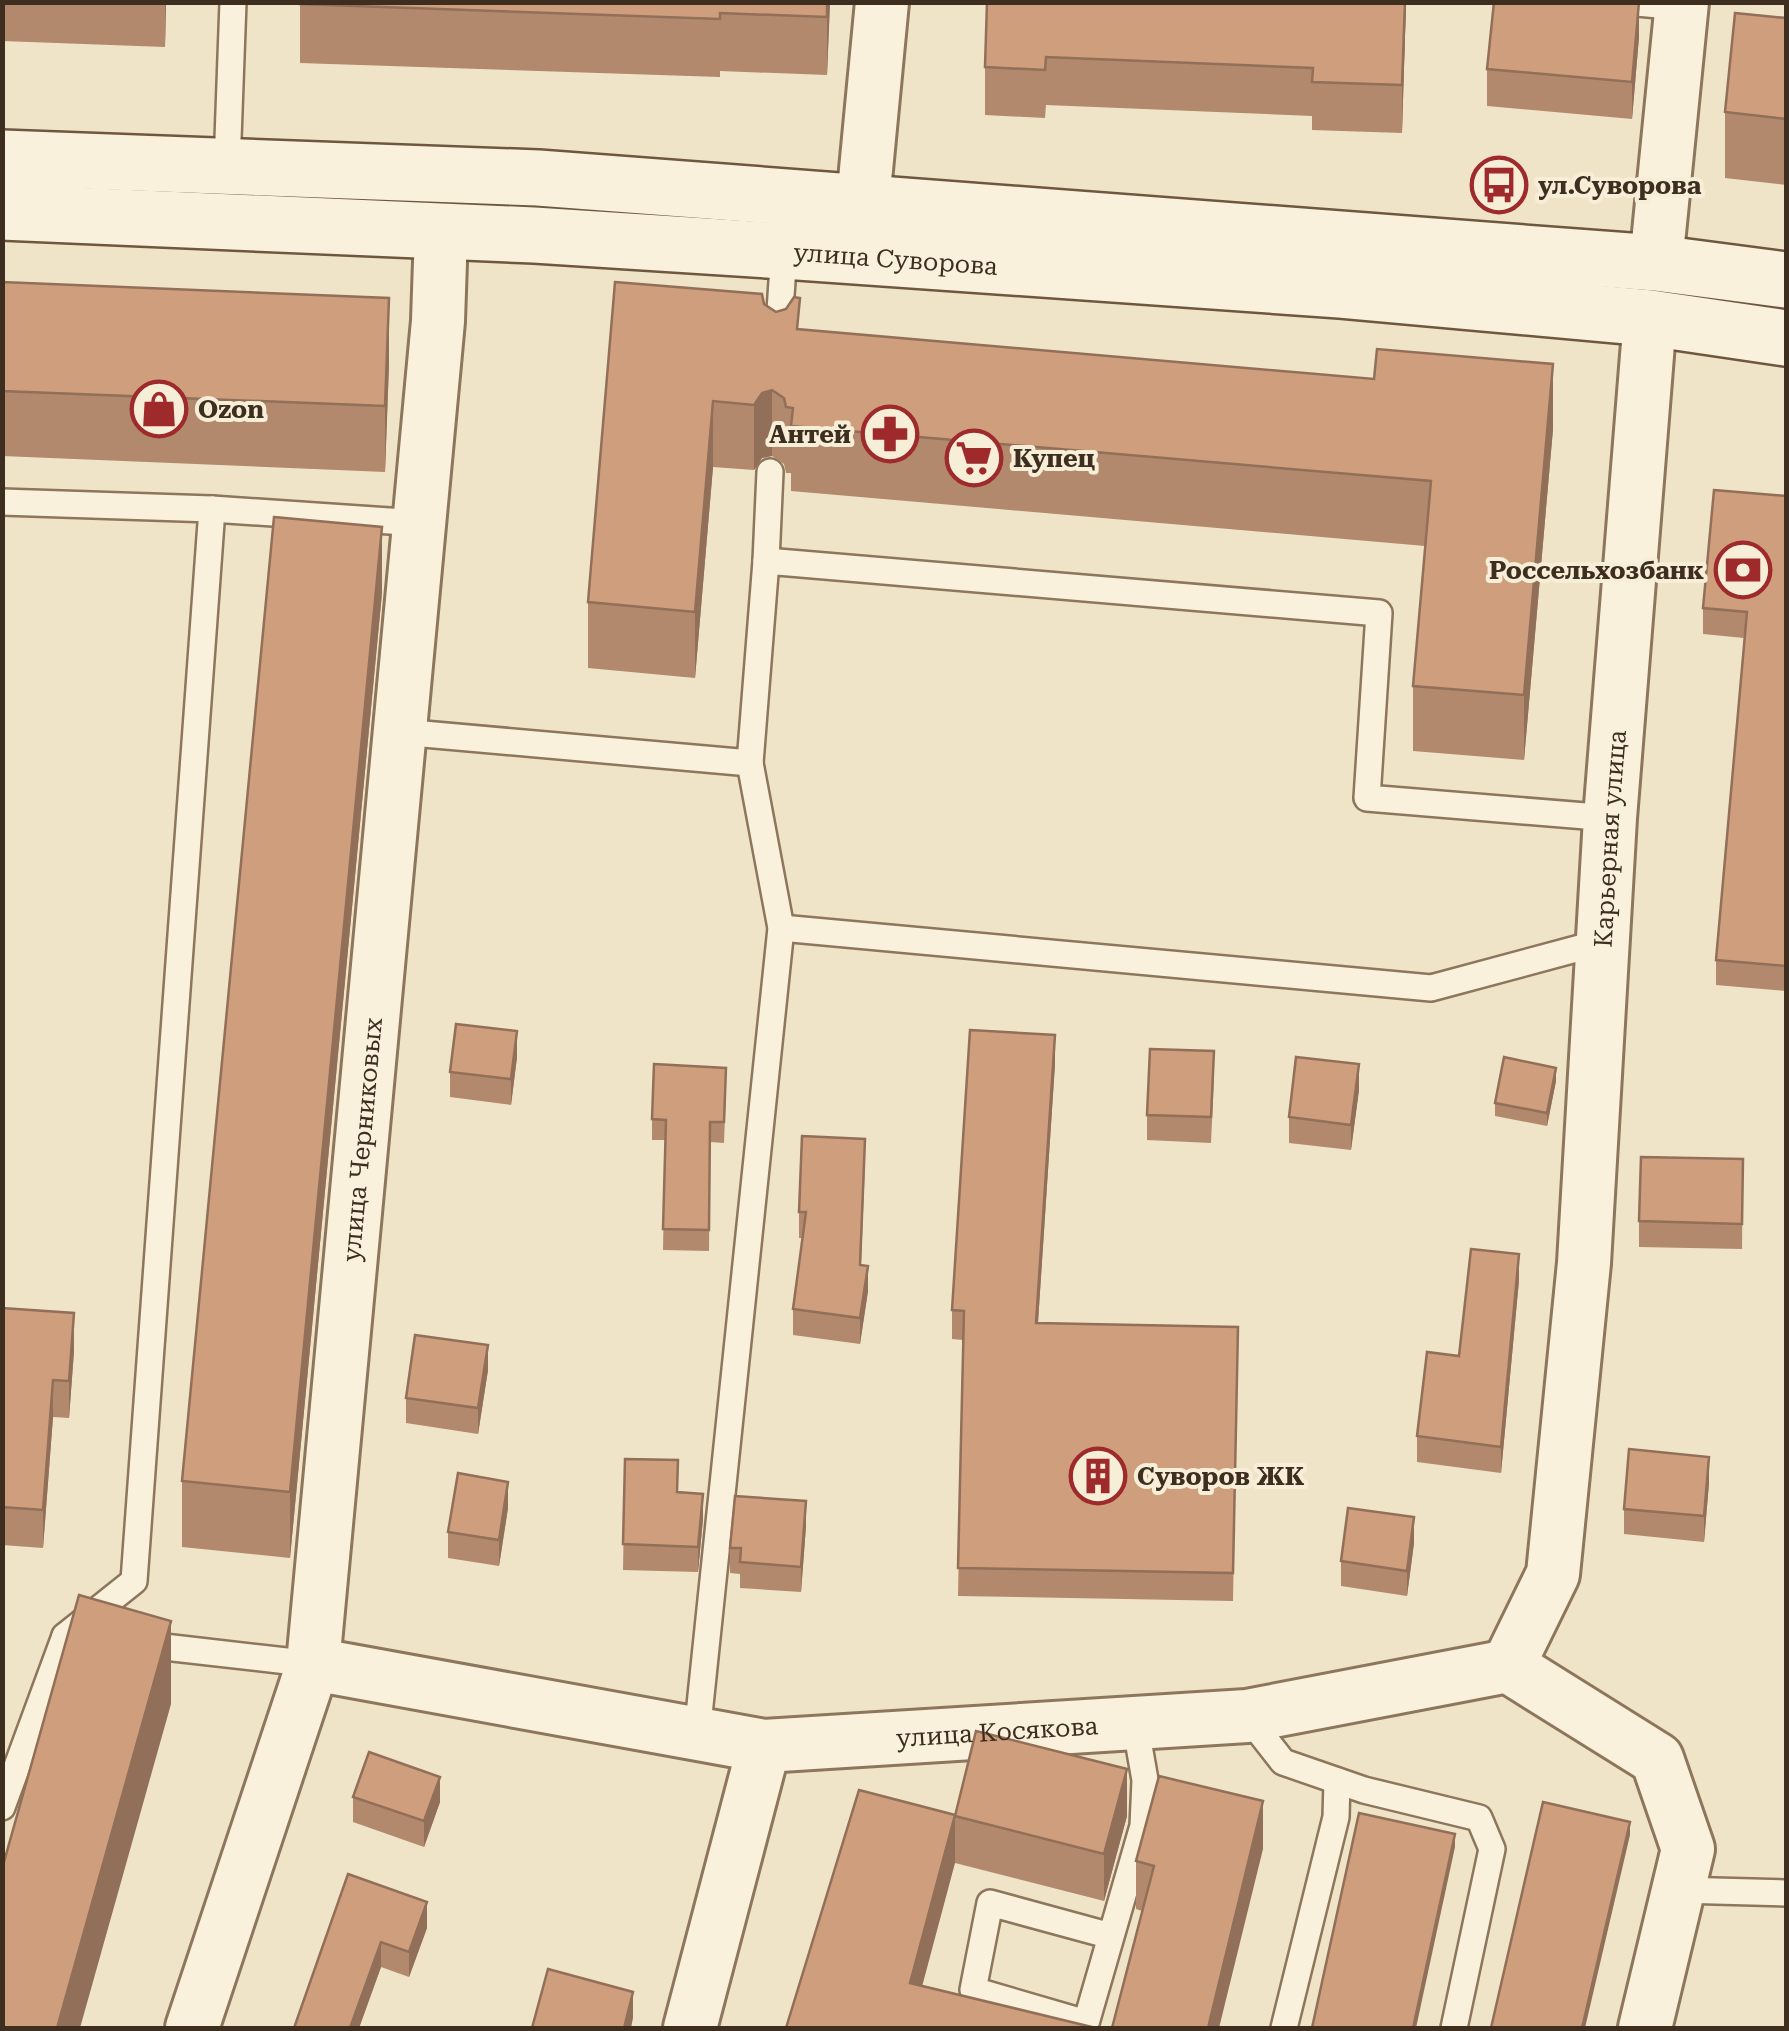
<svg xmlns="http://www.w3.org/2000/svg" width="1789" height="2031" font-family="'Roboto Serif',serif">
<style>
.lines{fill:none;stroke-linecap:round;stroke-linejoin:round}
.lane-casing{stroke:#8d765c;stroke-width:30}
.street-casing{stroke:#8d765c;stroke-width:58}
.secondary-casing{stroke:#6f573f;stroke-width:60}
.lane{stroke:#faf1dc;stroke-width:25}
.street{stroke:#faf1dc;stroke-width:52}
.secondary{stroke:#faf1dc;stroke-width:55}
.wall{fill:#b2896c}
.shaded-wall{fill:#916f58}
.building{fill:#cf9f7d;stroke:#916f58;stroke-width:2.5}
.labels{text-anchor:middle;stroke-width:8;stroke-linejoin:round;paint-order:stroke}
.poi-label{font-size:25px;font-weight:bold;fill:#3d2e20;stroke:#f7eed8;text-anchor:start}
.street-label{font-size:25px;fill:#3d2e20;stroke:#f7eed8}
</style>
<rect width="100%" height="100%" fill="#f0e4c8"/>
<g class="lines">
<!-- lane casing -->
<g class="lane-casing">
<g id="lane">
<polyline points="1626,2 1681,7"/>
<polyline points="227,166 233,2"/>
<polyline points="778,341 784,251"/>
<polyline points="2,502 212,509 419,523"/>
<polyline points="766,561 770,472"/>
<polyline points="401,732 750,763 766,561 1379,613 1367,798 1610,818"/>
<polyline points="781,928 1431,988 1602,942"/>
<polyline points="65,1636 134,1581 212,509"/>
<polyline points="138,1644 313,1664"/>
<polyline points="1247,1716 1283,1762 1364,1790 1479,1818 1492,1849 1454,2028"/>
<polyline points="697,1734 781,928 750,763"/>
<polyline points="2,1807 65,1636 78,1637"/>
<polyline points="1678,1890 1786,1893"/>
<polyline points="1111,1936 990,1903 973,1990 1086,2023 1143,1826 1145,1780 1135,1723"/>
<polyline points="1284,2028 1336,1817 1337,1781"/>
</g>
</g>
<!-- street casing -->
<g class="street-casing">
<g id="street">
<polyline points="863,201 882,2"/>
<polyline points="1656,263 1682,2"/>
<path id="s1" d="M313,1664L764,1746L1247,1716L1508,1666L1657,1759L1688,1849L1645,2028"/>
<path id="s2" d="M1508,1666L1553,1574L1584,1263L1610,818L1650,318"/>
<path id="s3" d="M192,2028L313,1664L438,321L441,232"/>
<polyline points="690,2028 764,1746"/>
</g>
</g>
<!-- secondary casing -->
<g class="secondary-casing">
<g id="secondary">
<polyline points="2,158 538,178 1656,263 1786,280"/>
<path id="s4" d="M2,212L534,235L784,251L1340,290L1650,318L1786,338"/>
</g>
</g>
<!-- lane -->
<use href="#lane" class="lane"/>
<!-- street -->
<use href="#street" class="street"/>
<!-- secondary -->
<use href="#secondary" class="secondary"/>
</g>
<!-- wall -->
<g class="wall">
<polygon points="2,2 166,2 165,47 2,41"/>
<polygon points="300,2 830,2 827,75 720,71 720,77 300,63"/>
<polygon points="1406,2 1402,133 1312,130 1312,116 1046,105 1045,118 985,115 985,67"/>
<polygon points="1786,18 1786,185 1725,178 1725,112"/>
<polygon points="1639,37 1632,119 1487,106 1487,69"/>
<polygon points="2,282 389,364 385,472 2,456"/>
<polygon points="764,304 800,330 1553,429 1524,760 1413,751 1413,686 1425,546 791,491 791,473 786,473 784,464 772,456 762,458 754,470 713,467 695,678 588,668 588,602"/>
<polygon points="1786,496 1786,991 1716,985 1716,960 1744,638 1703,634 1703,608"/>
<polygon points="382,593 290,1558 182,1547 182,1481"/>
<polygon points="517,1057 511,1105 450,1097 450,1072"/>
<polygon points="1055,1064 1038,1323 1238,1327 1233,1601 958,1596 963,1340 952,1339 952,1310"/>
<polygon points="1214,1077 1211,1143 1147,1140 1147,1115"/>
<polygon points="1556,1081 1547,1126 1495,1116 1495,1103"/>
<polygon points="726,1088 724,1143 710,1142 709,1251 663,1250 665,1140 652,1140 652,1119"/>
<polygon points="1359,1090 1351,1150 1289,1143 1289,1117"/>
<polygon points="1743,1159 1742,1249 1639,1247 1639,1221"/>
<polygon points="865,1164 861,1265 868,1291 860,1344 793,1335 793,1309 803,1238 799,1238 799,1212"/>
<polygon points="1519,1280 1501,1473 1417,1462 1417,1436"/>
<polygon points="2,1308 74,1351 69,1418 53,1417 43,1548 2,1545"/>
<polygon points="488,1370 478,1434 406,1423 406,1398"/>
<polygon points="625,1459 678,1492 703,1519 698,1572 623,1570"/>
<polygon points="1709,1483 1704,1542 1624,1534 1624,1509"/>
<polygon points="508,1508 499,1566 448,1558 448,1532"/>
<polygon points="806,1526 801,1592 740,1588 740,1574 730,1573 730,1548"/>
<polygon points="1414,1543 1407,1596 1341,1586 1341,1561"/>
<polygon points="353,1797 440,1802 424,1847 353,1822"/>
<polygon points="955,1815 1127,1816 1104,1901 955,1863 786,2028"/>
<polygon points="1263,1849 1142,1911 1136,1909 1136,1861"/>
<polygon points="348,1874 427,1928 409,1977 381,1967 359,2028 294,2028"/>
</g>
<!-- shaded-wall -->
<g class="shaded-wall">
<polygon points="165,2 166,2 165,47"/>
<polygon points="827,2 830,2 827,75"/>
<polygon points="1405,2 1406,2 1402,133 1402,85"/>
<polygon points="1639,2 1639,37 1632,119 1632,82"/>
<polygon points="389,298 389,364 385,472 385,406"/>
<polygon points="1553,364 1553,429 1524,760 1524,695"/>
<polygon points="772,390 772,456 762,458 754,470 754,405 762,393"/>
<polygon points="713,401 713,467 695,678 695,612"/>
<polygon points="382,527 382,593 290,1558 290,1492"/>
<polygon points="517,1031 517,1057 511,1105 511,1079"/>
<polygon points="1055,1035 1055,1064 1036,1352 1036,1323"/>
<polygon points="1359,1064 1359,1090 1351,1150 1351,1125"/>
<polygon points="1556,1068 1556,1081 1547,1126 1547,1113"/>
<polygon points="1519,1254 1519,1280 1501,1473 1501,1447"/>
<polygon points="868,1266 868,1291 860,1344 860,1318"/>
<polygon points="74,1313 74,1351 69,1418 69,1381"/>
<polygon points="488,1345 488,1370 478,1434 478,1408"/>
<polygon points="53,1380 53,1417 43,1548 43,1510"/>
<polygon points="1709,1457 1709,1483 1704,1542 1704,1516"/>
<polygon points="508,1482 508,1508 499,1566 499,1540"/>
<polygon points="703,1494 703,1519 698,1572 698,1547"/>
<polygon points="806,1501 806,1526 801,1592 801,1567"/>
<polygon points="1414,1517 1414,1543 1407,1596 1407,1571"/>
<polygon points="171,1621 171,1704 80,2028 57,2028"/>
<polygon points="1127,1769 1127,1816 1104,1901 1104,1854"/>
<polygon points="440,1777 440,1802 424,1847 424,1821"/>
<polygon points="1263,1801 1263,1849 1219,2028 1208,2028"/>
<polygon points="955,1815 955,1863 911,2028 910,1983"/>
<polygon points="1630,1822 1630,1835 1585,2028 1582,2028"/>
<polygon points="1455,1834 1455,1847 1416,2028 1413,2028"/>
<polygon points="427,1902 427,1928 409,1977 409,1952"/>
<polygon points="381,1942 381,1967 359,2028 350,2028"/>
<polygon points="633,1992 633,2018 631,2028 624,2028"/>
</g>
<!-- building -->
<g class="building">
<polygon points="300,2 827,2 827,17 720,13 720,19 300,4"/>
<polygon points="987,2 1405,2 1402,85 1312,82 1313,68 1046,57 1045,70 985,67"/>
<polygon points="1494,2 1639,2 1632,82 1487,69"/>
<polygon points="1735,13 1786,18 1786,119 1725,112"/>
<polygon points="2,282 389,298 385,406 2,391"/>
<polygon points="615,282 762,294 764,304 776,312 786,309 794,297 800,298 797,329 1374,379 1377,349 1553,364 1524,695 1413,686 1431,481 791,426 793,408 786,407 784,398 772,390 762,393 754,405 713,401 695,612 588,602"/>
<polygon points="1714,490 1786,496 1786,966 1716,960 1747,612 1703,608"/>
<polygon points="274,517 382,527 290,1492 182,1481"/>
<polygon points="456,1024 517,1031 511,1079 450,1072"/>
<polygon points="970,1030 1055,1035 1036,1323 1238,1327 1233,1573 958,1568 964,1311 952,1310"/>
<polygon points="1150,1049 1214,1051 1211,1117 1147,1115"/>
<polygon points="1296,1057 1359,1064 1351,1125 1289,1117"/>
<polygon points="1504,1057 1556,1068 1547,1113 1495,1103"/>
<polygon points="654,1064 726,1068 724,1122 710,1122 709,1230 663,1229 666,1120 652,1119"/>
<polygon points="802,1136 865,1139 860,1265 868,1266 860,1318 793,1309 806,1212 799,1212"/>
<polygon points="1641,1157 1743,1159 1742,1224 1639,1221"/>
<polygon points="1471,1249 1519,1254 1501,1447 1417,1436 1427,1352 1459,1356"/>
<polygon points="2,1308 74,1313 69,1381 53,1380 43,1510 2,1507"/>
<polygon points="415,1335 488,1345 478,1408 406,1398"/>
<polygon points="1629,1449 1709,1457 1704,1516 1624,1509"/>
<polygon points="625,1459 678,1460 677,1492 703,1494 698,1547 623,1544"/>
<polygon points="458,1473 508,1482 499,1540 448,1532"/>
<polygon points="735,1496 806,1501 801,1567 740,1562 741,1548 730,1548"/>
<polygon points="1348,1508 1414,1517 1407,1571 1341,1561"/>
<polygon points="79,1595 171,1621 57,2028 2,2028 2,1869"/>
<polygon points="976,1731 1127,1769 1104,1854 955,1816"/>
<polygon points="369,1752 440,1777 424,1821 353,1797"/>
<polygon points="1159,1776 1263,1801 1208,2028 1112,2028 1154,1866 1136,1861"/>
<polygon points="859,1790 955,1815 910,1983 1096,2028 786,2028"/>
<polygon points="1543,1802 1630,1822 1582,2028 1491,2028"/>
<polygon points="1359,1813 1455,1834 1413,2028 1312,2028"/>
<polygon points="348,1874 427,1902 409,1952 381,1942 350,2028 294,2028"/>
<polygon points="548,1969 633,1992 624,2028 532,2028"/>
</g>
<!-- icons -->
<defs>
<g id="bus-ring" transform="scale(2.875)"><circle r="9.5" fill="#f7eed8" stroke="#9e2a2b" stroke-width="1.5"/><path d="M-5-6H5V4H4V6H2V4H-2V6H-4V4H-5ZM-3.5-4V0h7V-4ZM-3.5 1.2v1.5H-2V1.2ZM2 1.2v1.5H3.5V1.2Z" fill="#9e2a2b"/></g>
<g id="shop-ring" transform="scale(2.875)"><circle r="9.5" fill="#f7eed8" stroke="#9e2a2b" stroke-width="1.5"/><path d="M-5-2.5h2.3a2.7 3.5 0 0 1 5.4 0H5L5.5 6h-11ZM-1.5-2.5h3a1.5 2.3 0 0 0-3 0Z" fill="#9e2a2b"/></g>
<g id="pharmacy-ring" transform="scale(2.875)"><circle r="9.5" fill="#f7eed8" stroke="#9e2a2b" stroke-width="1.5"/><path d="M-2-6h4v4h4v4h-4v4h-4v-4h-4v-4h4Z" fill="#9e2a2b"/></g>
<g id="supermarket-ring" transform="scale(2.875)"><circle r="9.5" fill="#f7eed8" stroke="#9e2a2b" stroke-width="1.5"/><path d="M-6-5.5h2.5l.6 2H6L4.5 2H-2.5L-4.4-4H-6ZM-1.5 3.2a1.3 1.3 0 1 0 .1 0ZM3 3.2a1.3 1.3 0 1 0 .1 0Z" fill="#9e2a2b"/></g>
<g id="bank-ring" transform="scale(2.875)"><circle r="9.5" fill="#f7eed8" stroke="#9e2a2b" stroke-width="1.5"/><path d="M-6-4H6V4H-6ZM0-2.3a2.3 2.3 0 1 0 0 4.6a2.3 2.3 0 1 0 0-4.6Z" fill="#9e2a2b"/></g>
<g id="building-ring" transform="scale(2.875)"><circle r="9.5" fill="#f7eed8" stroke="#9e2a2b" stroke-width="1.5"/><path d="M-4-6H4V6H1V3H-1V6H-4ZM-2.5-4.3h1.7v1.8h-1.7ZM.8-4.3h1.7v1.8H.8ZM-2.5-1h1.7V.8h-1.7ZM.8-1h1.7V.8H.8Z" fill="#9e2a2b"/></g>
</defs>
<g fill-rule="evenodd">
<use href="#bus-ring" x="1499" y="185"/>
<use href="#shop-ring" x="159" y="409"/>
<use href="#pharmacy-ring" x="890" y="434"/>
<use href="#supermarket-ring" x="974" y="458"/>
<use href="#bank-ring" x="1743" y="570"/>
<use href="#building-ring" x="1098" y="1476"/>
</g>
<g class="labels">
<!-- poi labels -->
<g class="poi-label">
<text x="1538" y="194">ул.Суворова</text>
<text x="198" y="418">Ozon</text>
<text x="851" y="443" text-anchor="end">Антей</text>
<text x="1013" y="467">Купец</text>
<text x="1704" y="579" text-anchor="end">Россельхозбанк</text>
<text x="1137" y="1485">Суворов ЖК</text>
</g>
<!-- street labels -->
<g class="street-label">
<text dy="9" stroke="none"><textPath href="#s4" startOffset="895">улица Суворова</textPath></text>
<text dy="9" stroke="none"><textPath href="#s2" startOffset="840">Карьерная улица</textPath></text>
<text dy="9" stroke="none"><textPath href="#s3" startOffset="910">улица Черниковых</textPath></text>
<text dy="9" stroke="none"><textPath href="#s1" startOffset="692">улица Косякова</textPath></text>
</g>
</g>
<!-- border -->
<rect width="1789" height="2031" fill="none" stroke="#3d2e20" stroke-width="10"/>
</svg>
